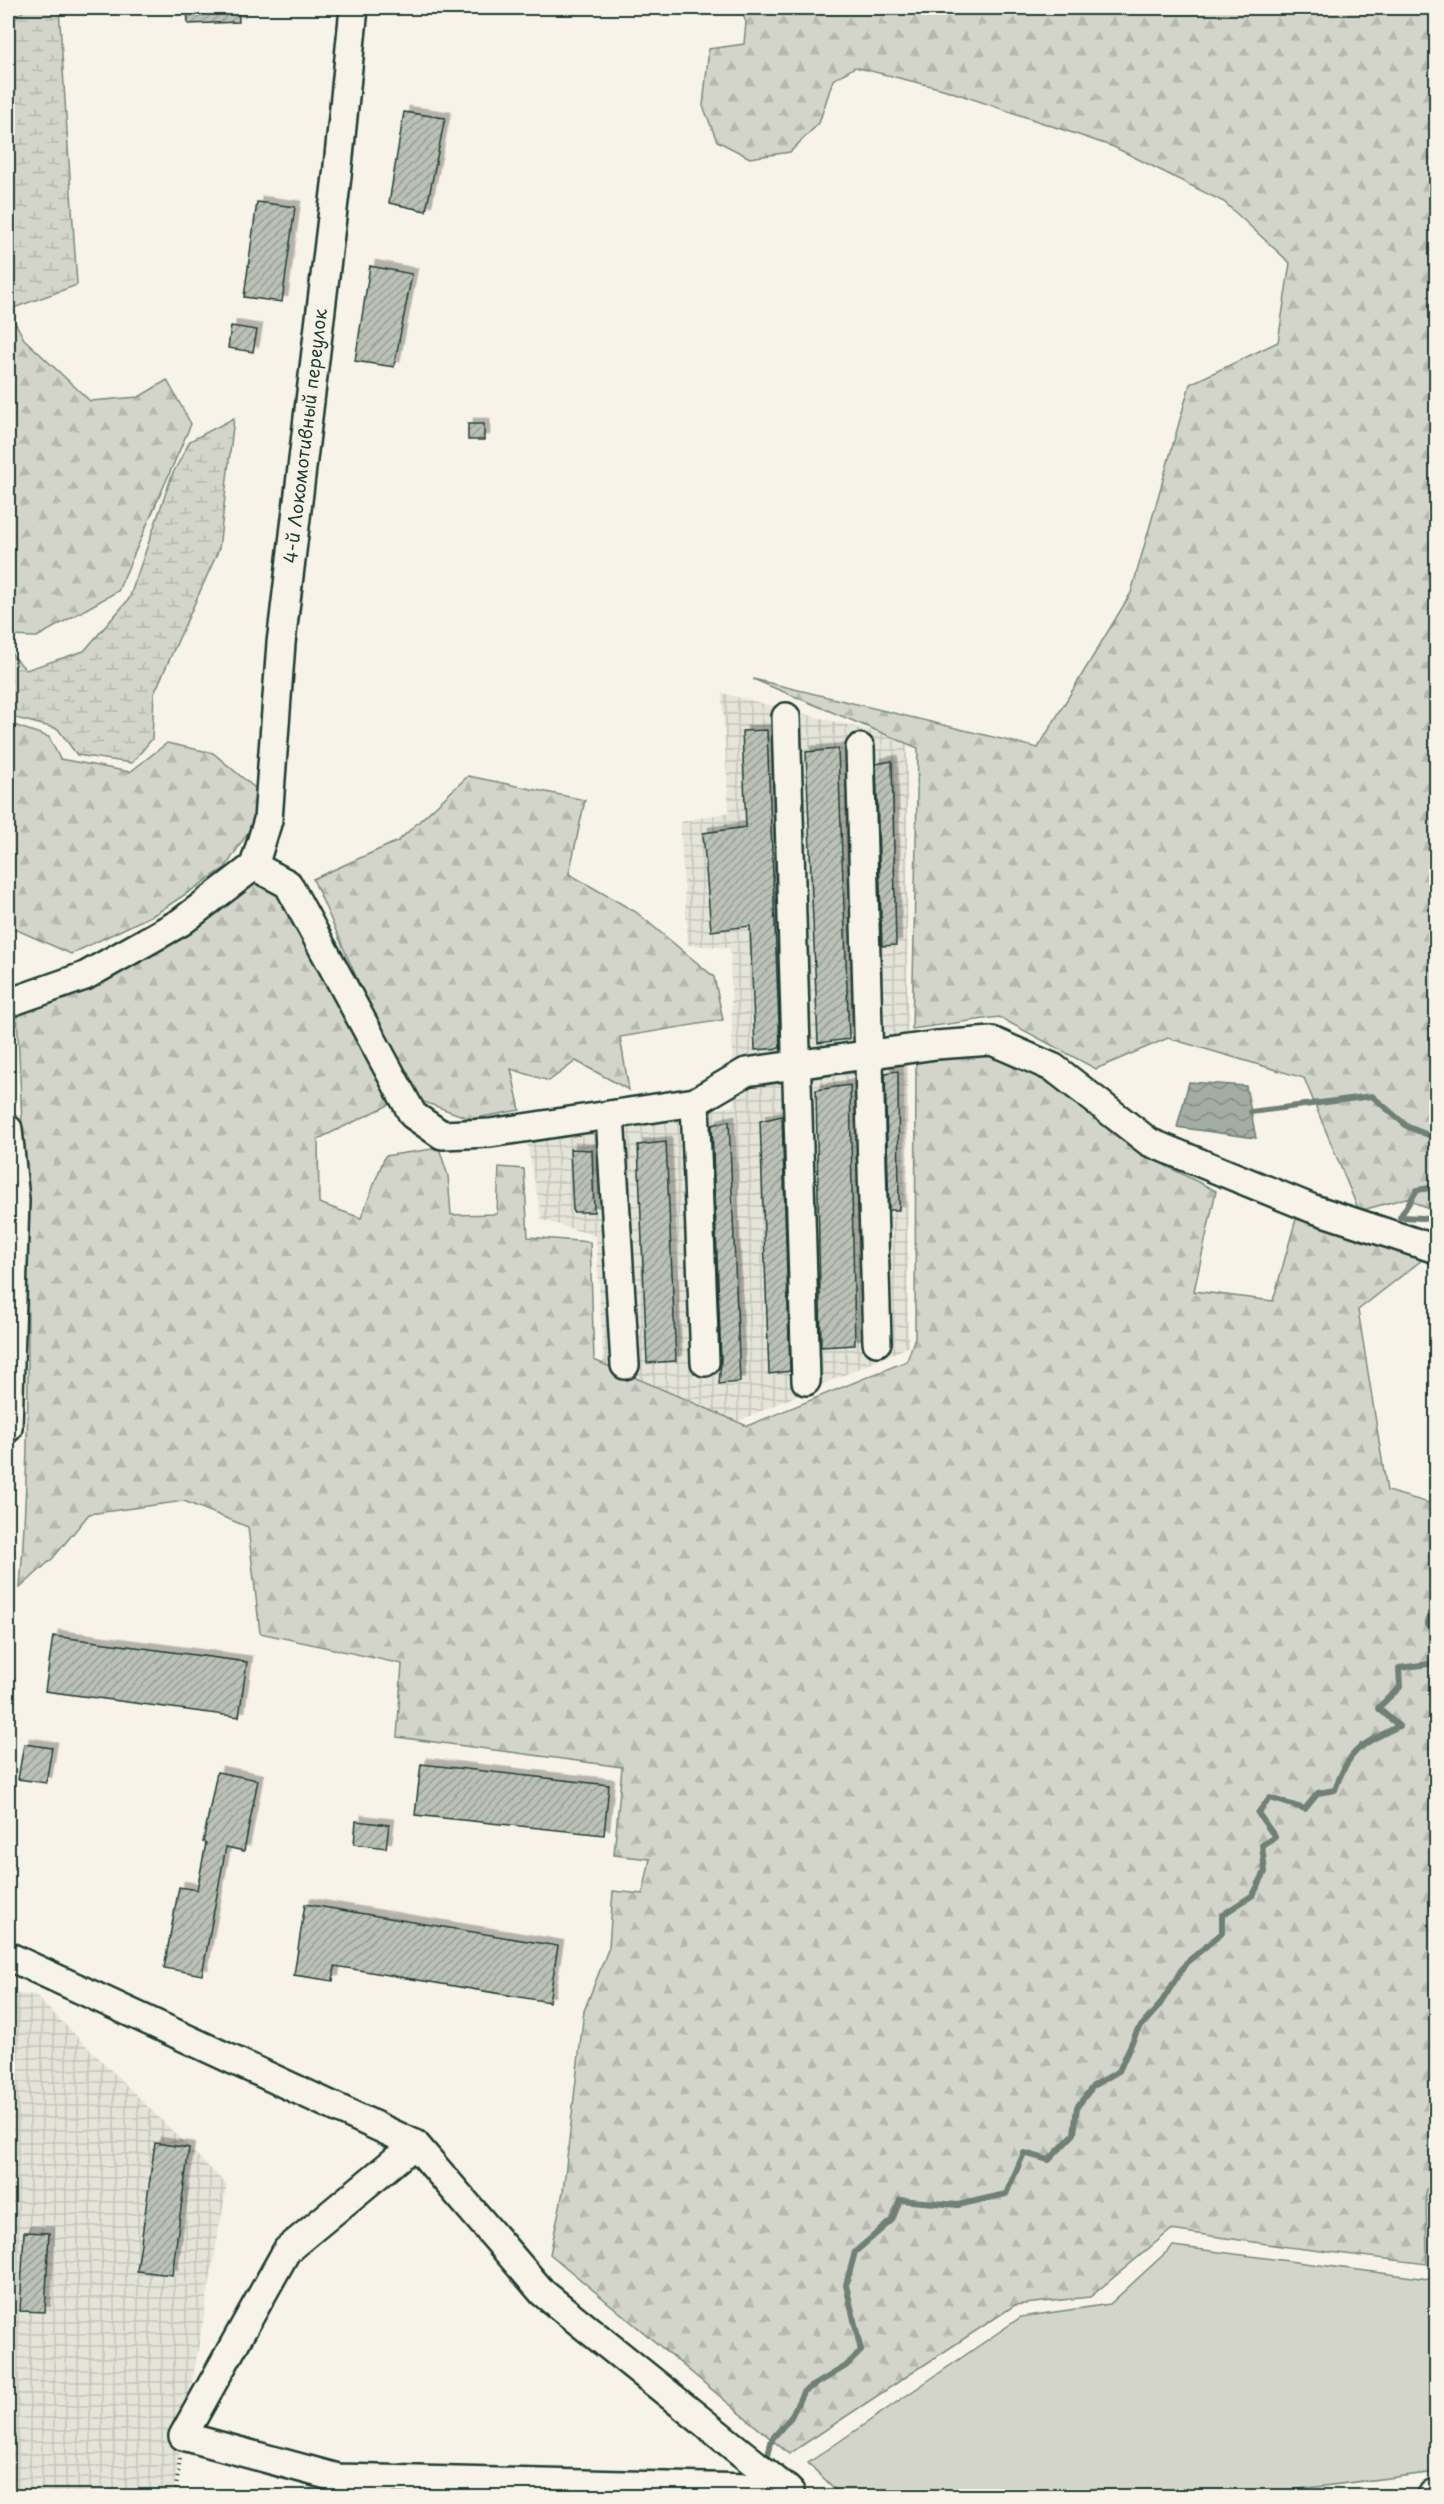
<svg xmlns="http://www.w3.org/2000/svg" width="1444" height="2504" font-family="'Playpen Sans',sans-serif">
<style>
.industrial{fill:url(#industrial-grid)}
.forest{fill:url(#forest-firs);stroke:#79897f;stroke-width:1.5}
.wetland{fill:url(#wetland-marsh);stroke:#79897f;stroke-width:1.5}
.garden{fill:#d3d5ca;stroke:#79897f;stroke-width:1.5}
.water{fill:url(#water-waves);stroke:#6f8077;stroke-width:1.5}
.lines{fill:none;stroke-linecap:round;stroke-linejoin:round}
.stream{stroke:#6f8077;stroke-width:6}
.building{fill:url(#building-hatch);stroke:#1f3d34;stroke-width:1.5;filter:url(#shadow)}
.minor-casing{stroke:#1f3d34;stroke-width:32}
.major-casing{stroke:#1f3d34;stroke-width:38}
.path{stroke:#1f3d34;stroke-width:4;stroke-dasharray:1.5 4.5;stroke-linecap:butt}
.minor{stroke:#f7f3e8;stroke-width:27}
.major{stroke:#f7f3e8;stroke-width:33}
.labels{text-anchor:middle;stroke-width:4.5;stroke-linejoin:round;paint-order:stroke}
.street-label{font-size:18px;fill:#1f3d34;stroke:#f7f3e8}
</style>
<defs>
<pattern id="industrial-grid" width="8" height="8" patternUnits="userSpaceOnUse" patternTransform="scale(1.5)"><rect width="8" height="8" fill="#e5e4d9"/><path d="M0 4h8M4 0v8" fill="none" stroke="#c4c4bb"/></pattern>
<pattern id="forest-firs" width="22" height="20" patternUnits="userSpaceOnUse" patternTransform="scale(1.5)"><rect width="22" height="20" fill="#d3d5ca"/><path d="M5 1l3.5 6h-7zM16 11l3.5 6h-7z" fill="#b5b8ae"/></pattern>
<pattern id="wetland-marsh" width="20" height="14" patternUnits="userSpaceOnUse" patternTransform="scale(1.5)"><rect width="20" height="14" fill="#d3d5ca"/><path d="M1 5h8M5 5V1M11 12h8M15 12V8" fill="none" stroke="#b5b8ae"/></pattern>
<pattern id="water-waves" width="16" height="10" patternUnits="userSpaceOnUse" patternTransform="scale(1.5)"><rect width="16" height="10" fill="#a4ada3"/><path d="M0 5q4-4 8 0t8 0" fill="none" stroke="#858e86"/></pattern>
<pattern id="building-hatch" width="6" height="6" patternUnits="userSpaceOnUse" patternTransform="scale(1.5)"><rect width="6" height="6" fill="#bbc1b6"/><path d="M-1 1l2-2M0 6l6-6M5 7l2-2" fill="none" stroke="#979e95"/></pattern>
<filter id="shadow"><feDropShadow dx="5.5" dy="-5.5" stdDeviation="0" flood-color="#0004"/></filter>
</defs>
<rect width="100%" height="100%" fill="#f7f3e8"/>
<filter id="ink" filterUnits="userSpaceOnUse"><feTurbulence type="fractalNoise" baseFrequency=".0167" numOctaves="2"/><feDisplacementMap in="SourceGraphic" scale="12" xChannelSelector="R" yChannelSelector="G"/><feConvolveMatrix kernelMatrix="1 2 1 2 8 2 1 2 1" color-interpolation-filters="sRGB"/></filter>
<g filter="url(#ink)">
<!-- industrial -->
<g class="industrial">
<polygon points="722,693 907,740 908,1347 729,1425 604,1376 596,1236 542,1220 527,1142 734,1106 730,948 688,945 680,822 729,812"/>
<polygon points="8,1993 35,1995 227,2185 172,2496 8,2496"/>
</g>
<!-- forest -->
<g class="forest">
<polygon points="740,8 1436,8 1436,1213 1406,1198 1359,1211 1304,1078 1168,1038 1096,1069 999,1017 912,1029 918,748 753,679 1038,748 1131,593 1190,384 1278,342 1290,263 1224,202 1114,147 943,89 855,67 833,80 819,123 790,152 750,158 717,141 703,106 709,49 744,44 746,22"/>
<polygon points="8,309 24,339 90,401 139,397 167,380 191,424 118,591 37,637 8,636"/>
<polygon points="8,723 49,737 60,759 130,772 167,743 213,753 255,788 257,818 225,868 157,913 71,954 8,926"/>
<polygon points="468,776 585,800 569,874 636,912 714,977 723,1020 620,1037 629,1090 576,1061 549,1081 511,1069 520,1110 471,1119 421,1101 362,990 313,879 398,841"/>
<path d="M256,879L282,896L391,1104L318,1139L319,1203L361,1218L385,1156L439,1148L448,1176L451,1215L497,1214L499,1167L524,1169L528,1237L590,1242L594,1360L747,1426L907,1361L915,1337L916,1057L991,1052L1090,1106L1138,1152L1216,1191L1194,1291L1273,1301L1296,1219L1427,1256L1358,1310L1387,1491L1436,1505V2188L1426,2189L1427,2264L1288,2247L1171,2230L1090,2297L1015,2305L789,2454L550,2254L563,2192L584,2011L609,1947L613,1891L643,1894L650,1859L614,1855L622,1767L397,1737L402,1664L260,1633L248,1527L184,1501L89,1514L53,1558L20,1588C35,1396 26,1203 17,1011L145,960Z"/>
</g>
<!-- wetland -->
<g class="wetland">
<polygon points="26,8 59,8 77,285 8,310 8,24"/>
<polygon points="234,418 219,549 154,694 152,739 132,763 77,755 58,729 8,716 8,650 26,670 84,651 129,599 172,475 190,441"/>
</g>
<!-- garden -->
<polygon class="garden" points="1173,2246 1436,2280 1436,2472 1244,2496 842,2496 808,2463 1021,2317 1110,2304"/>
<!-- water -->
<polygon class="water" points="1189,1082 1246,1086 1256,1138 1177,1127"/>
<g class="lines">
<!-- stream -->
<g class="stream">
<polyline points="1251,1112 1372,1096 1408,1127 1436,1138"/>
<polyline points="1436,1187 1417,1190 1400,1217 1423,1218 1436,1222"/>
<polyline points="1436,1603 1427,1624 1436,1627"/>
<path d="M766,2462L772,2439L791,2417L803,2392L846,2366L861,2351L846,2285L855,2252L892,2220L900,2200L958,2205L1006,2194L1024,2153L1049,2160L1074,2134L1077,2107L1093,2086L1119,2071L1137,2031L1159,2006L1186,1963L1222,1933V1915L1253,1895L1265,1872L1262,1845L1275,1837L1258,1813L1270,1798L1305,1809L1318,1793L1335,1790C1349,1748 1361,1745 1399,1726L1378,1708L1400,1687L1399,1668L1436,1663"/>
</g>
</g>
<!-- building -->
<g class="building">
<polygon points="187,8 238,8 239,22 188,24"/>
<polygon points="404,112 445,118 426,211 389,203"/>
<polygon points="257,202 295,207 282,302 244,297"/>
<polygon points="370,266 412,274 394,367 355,361"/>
<polygon points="231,326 257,330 253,352 228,348"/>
<rect x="468" y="424" width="16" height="16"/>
<polygon points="767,730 780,1048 755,1050 750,926 711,931 703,833 746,827 742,731"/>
<polygon points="838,749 849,1039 818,1043 806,752"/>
<polygon points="892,761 896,945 882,946 876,764"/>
<polygon points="898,1071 899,1210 889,1210 885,1073"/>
<polygon points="850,1085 855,1345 821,1347 816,1090"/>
<polygon points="782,1116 790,1371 769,1374 760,1121"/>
<polygon points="729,1121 740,1382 719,1384 721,1361 712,1125"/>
<polygon points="666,1142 676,1361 647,1363 638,1145"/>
<polygon points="570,1149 592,1150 594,1212 573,1212"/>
<polygon points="53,1636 247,1662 239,1717 45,1691"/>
<polygon points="24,1744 52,1748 46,1783 18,1779"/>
<polygon points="421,1764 609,1785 604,1835 415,1815"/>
<polygon points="217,1772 258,1780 244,1851 226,1847 202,1975 164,1968 179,1887 197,1890 206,1843 203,1842"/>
<polygon points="356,1821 389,1825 386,1848 354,1844"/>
<polygon points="305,1904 558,1946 549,2002 335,1966 333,1981 294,1975"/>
<polygon points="155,2143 189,2148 172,2275 137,2271"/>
<polygon points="24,2232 49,2233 45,2312 20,2311"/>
</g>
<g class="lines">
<!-- minor casing -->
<g class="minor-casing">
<g id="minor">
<polyline points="786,717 806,1381"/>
<polyline points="860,748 877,1342"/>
<polyline points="254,866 288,884 413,1115 442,1135 490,1133 695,1102 746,1072 936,1045 992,1041 1054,1068 1149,1142 1311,1208 1436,1249"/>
<path id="s1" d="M254,866L268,820L281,643L337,176L354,8"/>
<polyline points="8,1003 85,976 181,922 254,866"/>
<polyline points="695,1102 705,1362"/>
<polyline points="610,1115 625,1365"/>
<polyline points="8,1129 15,1200 8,1428"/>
<polyline points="8,1956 415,2144 543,2293 790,2492"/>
<polyline points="415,2144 287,2250 183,2436 338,2478 787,2489"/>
</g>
</g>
<!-- major casing -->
<g class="major-casing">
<polyline id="major" points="1435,2496 1436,2496"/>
</g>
<!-- path -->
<polyline class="path" points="175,2496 180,2458"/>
<!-- minor -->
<use href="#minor" class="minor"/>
<!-- major -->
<use href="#major" class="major"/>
</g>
</g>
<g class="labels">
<!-- street labels -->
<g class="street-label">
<text dy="6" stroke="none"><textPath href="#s1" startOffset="434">4-й Локомотивный переулок</textPath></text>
</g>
</g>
<!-- margin -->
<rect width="1444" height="2504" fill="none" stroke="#f7f3e8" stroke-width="30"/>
<rect x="15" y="15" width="1414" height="2474" fill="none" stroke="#1f3d34" stroke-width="2" filter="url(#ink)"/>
</svg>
